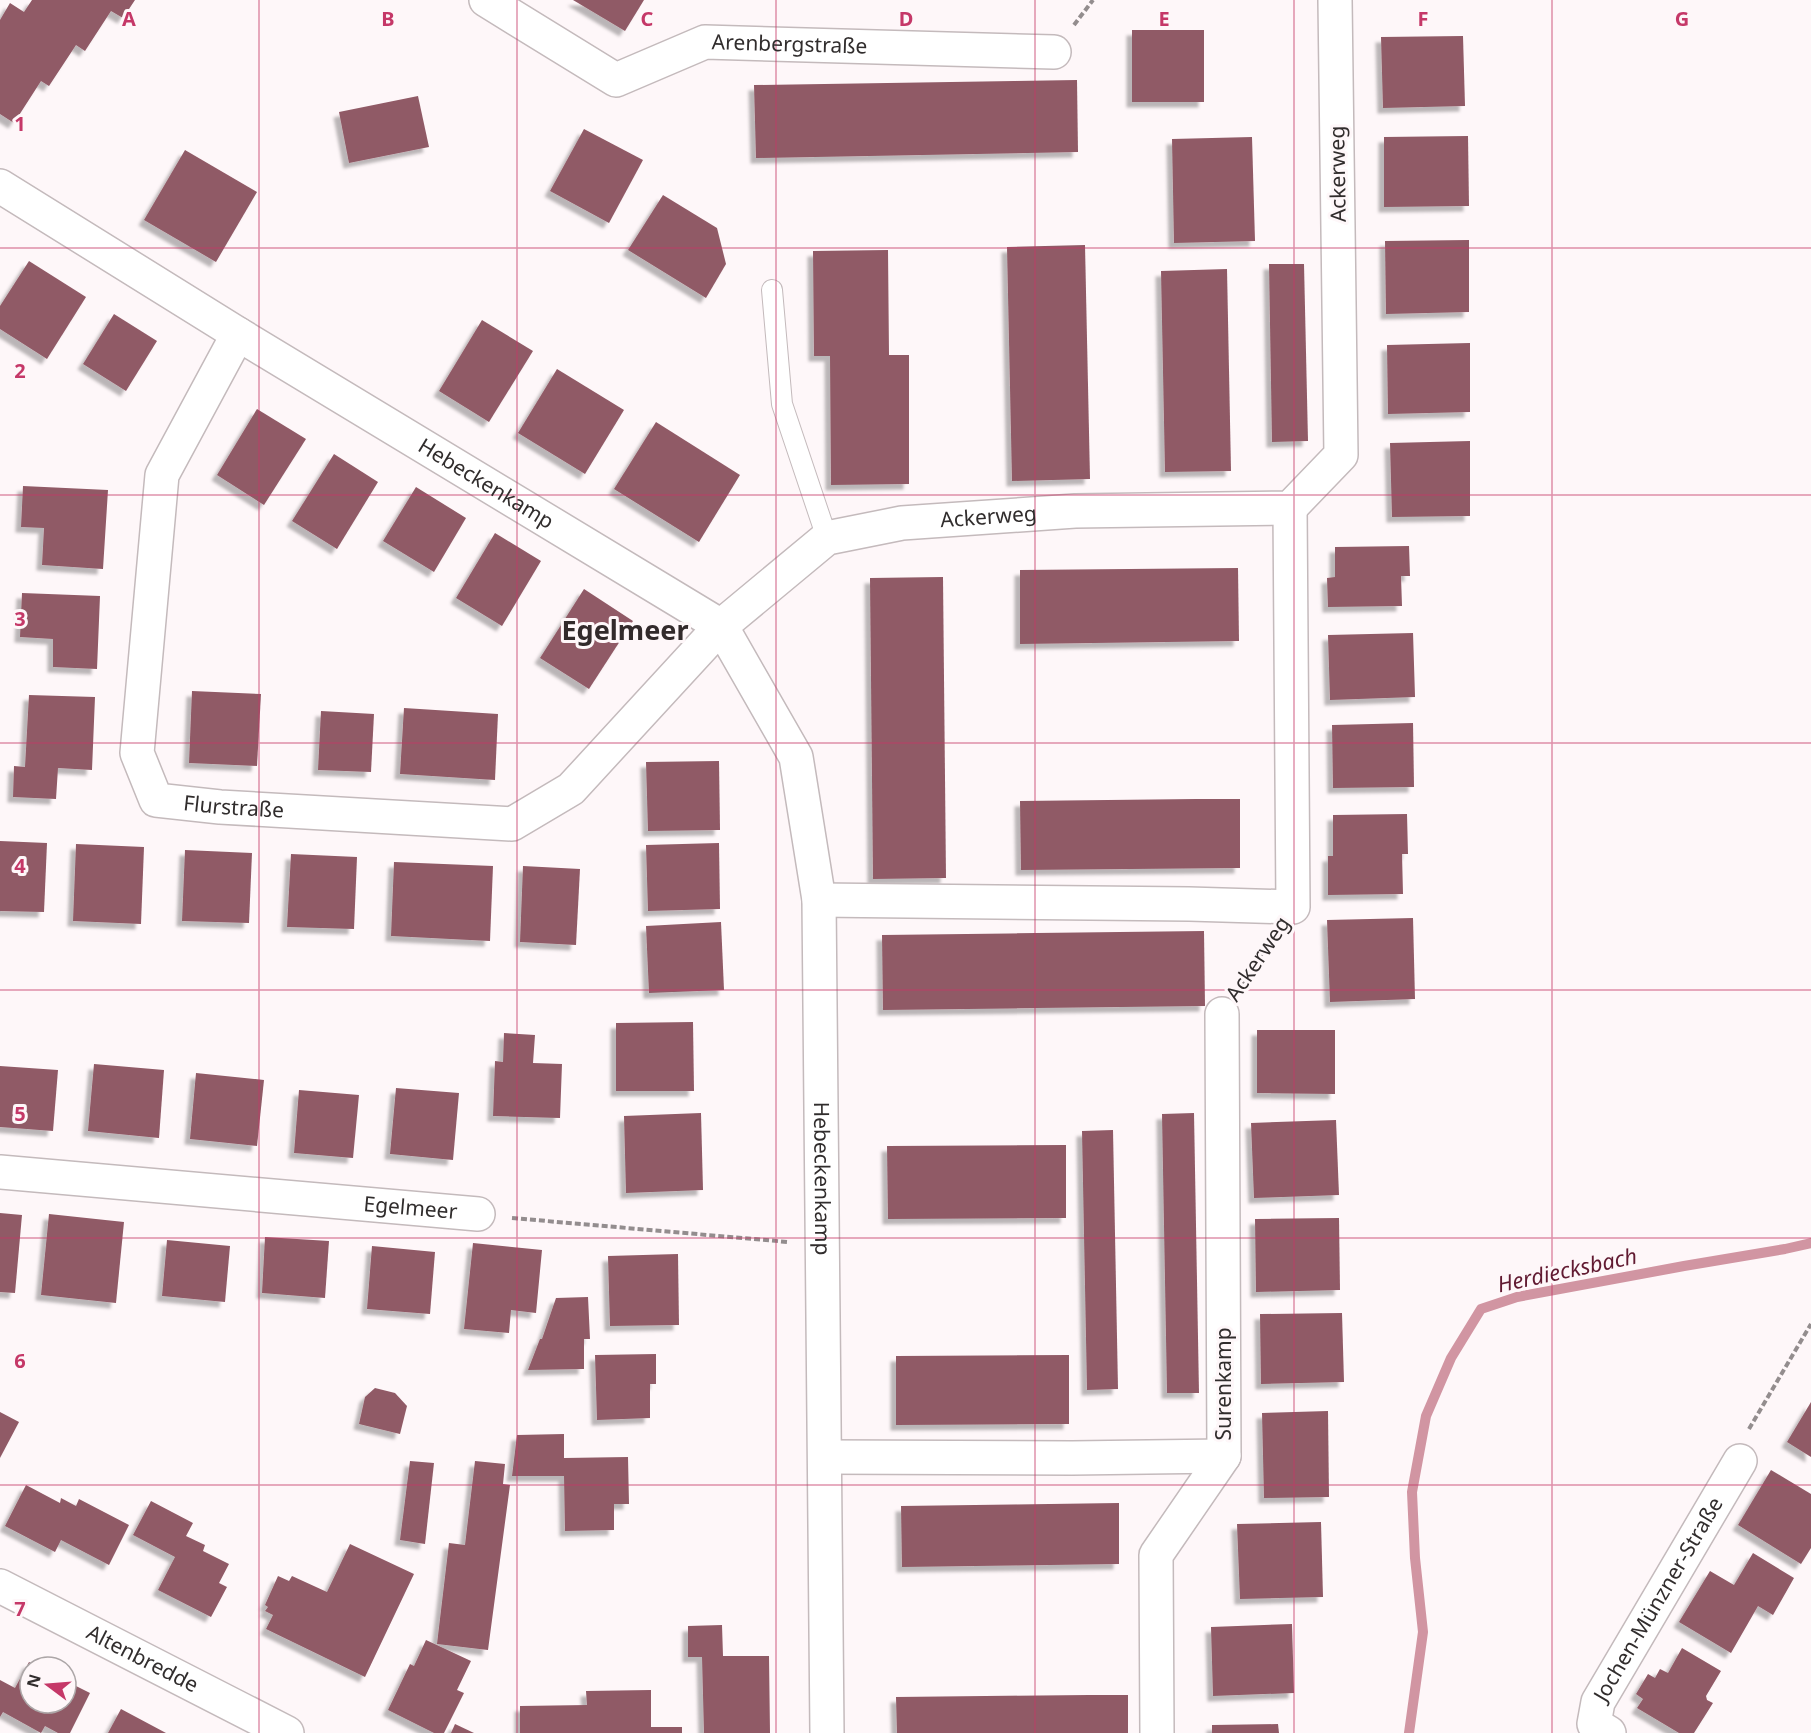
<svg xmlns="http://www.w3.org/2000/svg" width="1811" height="1733" font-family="'Noto Sans',sans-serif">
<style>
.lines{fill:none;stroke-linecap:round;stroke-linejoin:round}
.stream{stroke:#d195a2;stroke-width:10}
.building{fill:#905a66;filter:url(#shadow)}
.service-casing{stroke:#c4babc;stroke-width:22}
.minor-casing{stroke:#c4babc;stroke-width:36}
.path{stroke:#938d8e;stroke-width:4;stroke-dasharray:6 3;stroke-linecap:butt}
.service{stroke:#fff;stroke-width:20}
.minor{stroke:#fff;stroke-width:33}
.grid{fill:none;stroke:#c53868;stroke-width:1.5;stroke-opacity:0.55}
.labels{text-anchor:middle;stroke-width:6;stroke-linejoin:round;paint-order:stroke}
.street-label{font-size:21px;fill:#312d2d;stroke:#fef7f9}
.water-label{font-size:22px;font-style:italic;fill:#611a31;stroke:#fef7f9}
.district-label{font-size:27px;font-weight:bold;fill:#322a2b;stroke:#fef7f9}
.grid-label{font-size:20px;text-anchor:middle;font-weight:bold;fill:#c53868;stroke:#fef7f9;stroke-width:6;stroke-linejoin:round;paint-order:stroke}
</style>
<defs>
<filter id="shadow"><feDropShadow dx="-5.5" dy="5.5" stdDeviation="1.5" flood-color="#0004"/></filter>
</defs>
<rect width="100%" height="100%" fill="#fef7f9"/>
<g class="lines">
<!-- stream -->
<polyline class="stream" points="1409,1733 1423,1632 1415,1558 1412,1492 1426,1416 1451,1358 1481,1309 1517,1297 1684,1266 1785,1249 1811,1243"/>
</g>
<!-- building -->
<g class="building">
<polygon points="32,0 135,0 123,18 111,11 85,51 76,45 49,86 41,81 14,123 0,114 0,20 10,3 24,12"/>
<polygon points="573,0 644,0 625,31"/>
<rect x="1132" y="30" width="72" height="72"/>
<polygon points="1463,36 1465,106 1383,108 1381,37"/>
<polygon points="1077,80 1078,152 756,158 754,85"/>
<polygon points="418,96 429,147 349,163 339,112"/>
<polygon points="584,129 643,160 609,223 550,191"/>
<polygon points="1468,136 1469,206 1384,207 1384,137"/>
<polygon points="1252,137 1255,241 1174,243 1172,139"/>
<polygon points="185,150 257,192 216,262 144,220"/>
<polygon points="663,195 717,228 726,264 706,298 628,250"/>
<polygon points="1469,240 1469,312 1386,314 1385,241"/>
<polygon points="1085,245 1090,479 1012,481 1007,247"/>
<polygon points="888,250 889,355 909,355 909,484 831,485 830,356 814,356 813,251"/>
<polygon points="29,261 86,297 47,359 0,329 0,306"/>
<polygon points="1269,264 1304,264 1308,441 1272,442"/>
<polygon points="1227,269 1231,471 1165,472 1161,271"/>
<polygon points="114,314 157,341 126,391 83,364"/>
<polygon points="482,320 533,351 489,422 439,391"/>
<polygon points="1470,343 1470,412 1388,414 1387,345"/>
<polygon points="557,369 624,410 585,474 518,433"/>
<polygon points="257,409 306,439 264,505 217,475"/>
<polygon points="656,422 740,475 699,542 614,489"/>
<polygon points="1470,441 1470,516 1392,517 1390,443"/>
<polygon points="334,454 378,482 337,549 292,521"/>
<polygon points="23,486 108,490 103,569 42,565 44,528 21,527"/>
<polygon points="416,487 466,518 434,572 383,541"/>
<polygon points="495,533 541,561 502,626 456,598"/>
<polygon points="1409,546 1410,576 1401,576 1402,606 1328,607 1327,578 1335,577 1335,547"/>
<polygon points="1238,568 1239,641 1020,644 1020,570"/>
<polygon points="943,577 946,878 873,879 870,578"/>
<polygon points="584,589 633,621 589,689 540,658"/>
<polygon points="22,593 100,596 97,669 53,667 53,639 20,637"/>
<polygon points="1413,633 1415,697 1330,700 1328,635"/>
<polygon points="192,691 261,694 257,766 189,763"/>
<polygon points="29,695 95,697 92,770 58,768 56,799 13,797 14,766 25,767"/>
<polygon points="404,708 498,714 495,780 400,774"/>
<polygon points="321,711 374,714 371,772 318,770"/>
<polygon points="1413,723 1414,787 1333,788 1332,725"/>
<polygon points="719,761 720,830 648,831 646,762"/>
<polygon points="1196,799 1240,799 1240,868 1021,870 1020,801"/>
<polygon points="1407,814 1408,854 1402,854 1403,894 1328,895 1328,856 1333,856 1333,815"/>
<polygon points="0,841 47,843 44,912 0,911"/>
<polygon points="719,843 720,909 648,911 646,845"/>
<polygon points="76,844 144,847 141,924 73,921"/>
<polygon points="185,850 252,853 249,923 182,921"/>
<polygon points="291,854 357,857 354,929 287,927"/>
<polygon points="394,862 493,866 490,941 391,936"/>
<polygon points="523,866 580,869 576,945 520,942"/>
<polygon points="1413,918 1415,999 1330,1002 1327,920"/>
<polygon points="721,922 724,990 649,993 646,926"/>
<polygon points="1204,931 1205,1006 883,1010 882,935"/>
<polygon points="693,1022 694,1091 616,1091 616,1023"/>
<polygon points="1257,1030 1335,1030 1335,1094 1257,1093"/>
<polygon points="504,1033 535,1035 533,1063 562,1064 560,1118 493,1116 495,1061 503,1062"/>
<polygon points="94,1064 164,1070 159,1138 88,1131"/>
<polygon points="0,1066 58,1070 53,1131 0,1127"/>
<polygon points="196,1073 264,1080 257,1146 190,1139"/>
<polygon points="396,1088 459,1093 453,1160 390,1154"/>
<polygon points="299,1090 359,1095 353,1158 294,1153"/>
<polygon points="701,1113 703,1190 626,1193 624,1116"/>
<polygon points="1194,1113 1199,1393 1167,1393 1162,1114"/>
<polygon points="1336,1120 1339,1195 1254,1198 1251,1123"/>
<polygon points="1113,1130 1118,1389 1087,1390 1082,1131"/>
<polygon points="1066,1145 1066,1218 888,1219 887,1146"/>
<polygon points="0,1213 22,1215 15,1293 0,1292"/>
<polygon points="49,1214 124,1222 116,1303 41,1295"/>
<polygon points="1339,1218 1340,1290 1256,1292 1255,1219"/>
<polygon points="265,1237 329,1241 325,1298 262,1293"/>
<polygon points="167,1240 230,1246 225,1302 162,1296"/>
<polygon points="473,1243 542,1250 536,1313 511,1310 509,1333 464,1329"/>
<polygon points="372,1246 435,1252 430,1314 367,1309"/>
<polygon points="678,1254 679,1325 610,1326 608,1256"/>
<polygon points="588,1297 590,1339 584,1339 584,1369 528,1370 540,1339 542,1339 556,1298"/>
<polygon points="1342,1313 1344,1382 1261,1384 1260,1314"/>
<polygon points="656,1354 656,1384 650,1384 650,1418 597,1420 595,1355"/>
<polygon points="1069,1355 1069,1424 896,1425 896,1356"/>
<polygon points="375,1388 395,1393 407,1406 400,1434 359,1424 365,1397"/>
<polygon points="1811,1402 1811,1457 1787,1442"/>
<polygon points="1328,1411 1329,1497 1264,1498 1262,1413"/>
<polygon points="0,1412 19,1422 0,1458"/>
<polygon points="564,1434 564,1458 628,1457 629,1504 614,1504 614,1530 565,1531 564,1476 512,1476 517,1435"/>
<polygon points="410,1461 434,1463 425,1544 400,1540"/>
<polygon points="475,1461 505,1464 503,1484 510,1485 488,1650 437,1644 449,1543 465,1545"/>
<polygon points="1771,1470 1811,1494 1811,1548 1801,1564 1738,1525"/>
<polygon points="26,1485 60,1503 61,1498 76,1506 79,1499 129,1525 109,1565 61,1540 55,1552 5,1526"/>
<polygon points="151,1501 193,1523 186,1536 205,1545 203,1551 229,1564 219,1583 227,1587 211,1617 158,1590 175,1557 133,1535"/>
<polygon points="1119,1503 1119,1564 902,1567 901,1506"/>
<polygon points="1321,1522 1323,1597 1240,1599 1237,1524"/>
<polygon points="350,1544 414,1574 365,1677 266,1629 273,1615 265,1611 268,1607 265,1605 278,1576 289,1581 292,1576 327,1592"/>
<polygon points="1753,1553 1794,1578 1773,1615 1758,1606 1731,1653 1679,1622 1710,1571 1734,1585"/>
<polygon points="1292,1624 1294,1693 1213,1696 1211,1627"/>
<polygon points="722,1625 723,1656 769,1656 770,1733 704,1733 702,1657 688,1657 688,1626"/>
<polygon points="426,1640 471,1661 457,1690 464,1693 444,1733 434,1733 388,1710 410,1664 414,1666"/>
<polygon points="1682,1648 1721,1671 1706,1696 1707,1700 1713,1703 1694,1733 1679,1733 1637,1708 1643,1699 1636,1694 1648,1674 1655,1678 1660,1669 1668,1673"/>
<polygon points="29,1662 39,1667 30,1667 30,1703 66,1703 66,1681 90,1693 70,1733 58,1733 45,1726 41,1733 3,1712 0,1717 0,1680 15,1688"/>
<polygon points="651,1690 651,1727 682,1727 682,1733 520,1733 520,1706 587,1705 586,1691"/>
<polygon points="1089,1695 1128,1695 1128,1733 897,1733 896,1697"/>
<polygon points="121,1709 166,1733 108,1733"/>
<polygon points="455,1724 474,1733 451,1733"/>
<polygon points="1278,1724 1279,1733 1212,1733 1212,1725"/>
</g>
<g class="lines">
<!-- service casing -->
<g class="service-casing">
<polyline id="service" points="772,290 782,404 827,538"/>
</g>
<!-- minor casing -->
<g class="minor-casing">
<g id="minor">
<path id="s1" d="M486,0L616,80L705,42L1054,52"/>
<path id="s2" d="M0,186L238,334L721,626L796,757L819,900L827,1733"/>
<path id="s3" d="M238,334L162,475L137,753L156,800L220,807L512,824L571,789L721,626L827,538L902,523L1075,511L1290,508L1341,455L1335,0"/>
<polyline points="819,900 1189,904 1293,907 1290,508"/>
<path id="s4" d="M0,1172L478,1214"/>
<polyline points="826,1457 1072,1458 1224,1456"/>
<path id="s5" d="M0,1586L287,1733"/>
<polyline points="1157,1733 1156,1555 1224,1456 1222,1014"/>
<path id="s6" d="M1609,1733L1594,1724L1598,1702L1740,1461"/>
</g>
</g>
<!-- path -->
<g class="path">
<polyline points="1074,25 1093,0"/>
<polyline points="1240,986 1271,940"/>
<polyline points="512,1218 788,1242"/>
<polyline points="1749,1429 1811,1324"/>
</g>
<!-- service -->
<use href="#service" class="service"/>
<!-- minor -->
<use href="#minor" class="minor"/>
</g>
<!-- grid -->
<path class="grid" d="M259,0V1733M517,0V1733M776,0V1733M1035,0V1733M1294,0V1733M1552,0V1733M0,248H1811M0,495H1811M0,743H1811M0,990H1811M0,1238H1811M0,1485H1811"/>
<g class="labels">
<!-- street labels -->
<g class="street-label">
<text dy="7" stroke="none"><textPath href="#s1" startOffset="334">Arenbergstraße</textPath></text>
<text transform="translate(1338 174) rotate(-91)" y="7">Ackerweg</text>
<text dy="7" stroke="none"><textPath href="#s2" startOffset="570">Hebeckenkamp</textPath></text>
<text dy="7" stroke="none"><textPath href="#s3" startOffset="1438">Ackerweg</textPath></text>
<text dy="7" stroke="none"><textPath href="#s3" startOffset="568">Flurstraße</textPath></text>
<text transform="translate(1258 959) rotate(-56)" y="7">Ackerweg</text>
<text dy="7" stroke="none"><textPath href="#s2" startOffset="1419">Hebeckenkamp</textPath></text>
<text dy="7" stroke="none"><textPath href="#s4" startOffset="412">Egelmeer</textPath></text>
<text transform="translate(1224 1384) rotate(-90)" y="7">Surenkamp</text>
<text dy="7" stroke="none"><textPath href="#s6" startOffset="159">Jochen-Münzner-Straße</textPath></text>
<text dy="7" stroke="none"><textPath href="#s5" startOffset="160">Altenbredde</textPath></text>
</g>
<!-- water labels -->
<g class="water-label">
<text transform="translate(1567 1270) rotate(-12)" y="8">Herdiecksbach</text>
</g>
<!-- district labels -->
<g class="district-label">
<text x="625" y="640">Egelmeer</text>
</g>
</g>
<g class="grid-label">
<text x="129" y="26">A</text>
<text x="388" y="26">B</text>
<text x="647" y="26">C</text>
<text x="906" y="26">D</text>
<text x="1164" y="26">E</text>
<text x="1423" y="26">F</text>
<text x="1682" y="26">G</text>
<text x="20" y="131">1</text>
<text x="20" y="378">2</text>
<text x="20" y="626">3</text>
<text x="20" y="873">4</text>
<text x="20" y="1121">5</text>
<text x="20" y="1368">6</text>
<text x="20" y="1616">7</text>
</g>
<!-- north arrow -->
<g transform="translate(48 1685) rotate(286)"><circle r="28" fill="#fef7f9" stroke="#aca6a7" stroke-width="1.5"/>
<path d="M0-4.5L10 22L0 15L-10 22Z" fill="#c53868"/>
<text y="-9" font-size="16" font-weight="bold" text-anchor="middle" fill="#312d2d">N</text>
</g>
</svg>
